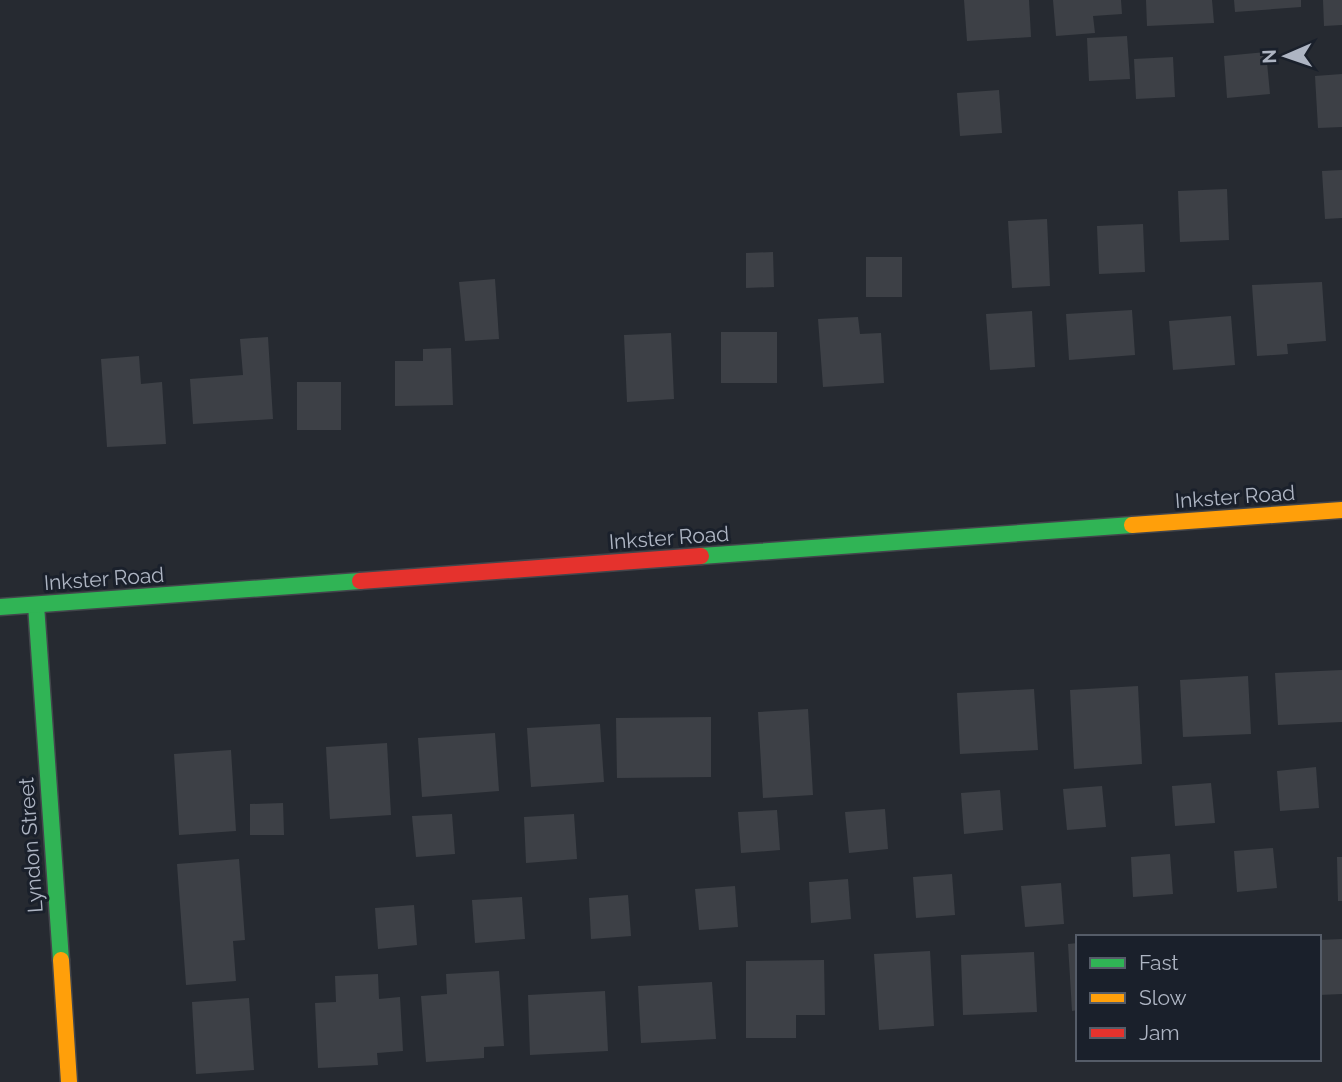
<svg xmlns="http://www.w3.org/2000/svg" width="1342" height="1082" font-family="Raleway,sans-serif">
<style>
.building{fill:#3d4046}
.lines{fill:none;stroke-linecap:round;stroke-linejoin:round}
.fast-casing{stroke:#43464c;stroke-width:19}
.slow-casing{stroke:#43464c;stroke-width:19}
.jam-casing{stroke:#43464c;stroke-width:19}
.fast{stroke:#30b455;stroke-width:16}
.slow{stroke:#ff9f0a;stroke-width:16}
.jam{stroke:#e5322d;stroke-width:16}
.labels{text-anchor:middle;stroke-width:6;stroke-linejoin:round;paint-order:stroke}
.street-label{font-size:21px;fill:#aeb5c3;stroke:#1a202b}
</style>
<rect width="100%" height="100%" fill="#262a31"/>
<!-- building -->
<g class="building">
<polygon points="964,0 1029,0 1031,37 967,41"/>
<polygon points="1053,0 1121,0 1122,14 1093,16 1095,33 1056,36"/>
<polygon points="1146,0 1212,0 1214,23 1147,26"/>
<polygon points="1234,0 1301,0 1301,7 1235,12"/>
<polygon points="1323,0 1342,0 1342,25 1324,26"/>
<polygon points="1127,36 1130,79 1089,81 1087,38"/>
<polygon points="1266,52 1270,94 1227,98 1224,56"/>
<polygon points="1173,57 1175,97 1136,99 1134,59"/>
<polygon points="1342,74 1342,127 1318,128 1315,76"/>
<polygon points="999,90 1002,133 960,136 957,93"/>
<polygon points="1342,170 1342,218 1325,219 1322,171"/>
<polygon points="1227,189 1229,240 1180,242 1178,191"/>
<polygon points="1047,219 1050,286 1012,288 1008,221"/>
<polygon points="1143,224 1145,272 1099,274 1097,226"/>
<polygon points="773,252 774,287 746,288 746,253"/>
<rect x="866" y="257" width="36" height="40"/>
<polygon points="495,279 499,339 465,341 459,282"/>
<polygon points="1322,282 1326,341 1287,344 1288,354 1257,356 1252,285"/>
<polygon points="1132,310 1135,355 1069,360 1066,314"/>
<polygon points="1032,311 1035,367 990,370 986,314"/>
<polygon points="1231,316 1235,365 1173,370 1169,321"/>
<polygon points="858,317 860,334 881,333 884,383 823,387 818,319"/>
<rect x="721" y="332" width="56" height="51"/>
<polygon points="671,333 674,399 627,402 624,335"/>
<polygon points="268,337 273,419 193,424 190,379 243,375 240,339"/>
<polygon points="451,348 453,405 395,406 395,361 423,361 423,349"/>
<polygon points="139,356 141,384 162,382 166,444 107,447 101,359"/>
<rect x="297" y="382" width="44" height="48"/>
<polygon points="1342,670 1342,722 1278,725 1275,673"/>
<polygon points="1248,676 1251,734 1183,737 1180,680"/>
<polygon points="1138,686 1142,764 1074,769 1070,690"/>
<polygon points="1034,689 1038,750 960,754 957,693"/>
<polygon points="808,709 813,795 763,798 758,712"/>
<polygon points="711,717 711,777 617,778 616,718"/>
<polygon points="600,724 604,782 531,787 527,728"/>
<polygon points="495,733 499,791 422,797 418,738"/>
<polygon points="387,743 391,815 330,819 326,747"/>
<polygon points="231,750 236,831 179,835 174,754"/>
<polygon points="1316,767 1319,808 1280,811 1277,771"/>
<polygon points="1211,783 1215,823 1175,826 1172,786"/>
<polygon points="1102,786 1106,827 1067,830 1063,789"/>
<polygon points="1000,790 1003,830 964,834 961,793"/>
<polygon points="283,803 284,835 250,835 250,804"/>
<polygon points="885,809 888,849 849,853 845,812"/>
<polygon points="777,810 780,850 741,853 738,812"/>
<polygon points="452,814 455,854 416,857 412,816"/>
<polygon points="574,814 577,859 526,863 524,817"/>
<polygon points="1273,848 1277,888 1237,892 1234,851"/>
<polygon points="1170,854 1173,894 1133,897 1131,857"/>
<polygon points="1337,857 1342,857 1342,901 1338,901"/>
<polygon points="239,859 245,940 233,941 236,981 186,985 177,864"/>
<polygon points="952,874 955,915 916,918 913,877"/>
<polygon points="848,879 851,919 811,923 809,882"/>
<polygon points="1061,883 1064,924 1025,927 1021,886"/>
<polygon points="735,886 738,927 699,930 695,889"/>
<polygon points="628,895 631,936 591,939 589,898"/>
<polygon points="522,897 525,939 475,943 472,900"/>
<polygon points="414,905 417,945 378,949 375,908"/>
<polygon points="1342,939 1342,994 1319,995 1319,940"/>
<polygon points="1078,943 1078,1010 1072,1011 1068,944"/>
<polygon points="930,951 934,1026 879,1030 874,954"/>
<polygon points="1034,952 1037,1012 963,1015 961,955"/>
<polygon points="824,960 825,1015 796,1015 796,1038 746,1038 746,961"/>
<polygon points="499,971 504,1046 484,1047 484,1058 426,1062 421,996 447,994 446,974"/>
<polygon points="378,974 379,999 400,997 403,1051 377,1053 378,1065 318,1068 315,1003 336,1002 335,976"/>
<polygon points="712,982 716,1039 641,1043 638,986"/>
<polygon points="605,991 608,1051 530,1055 528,995"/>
<polygon points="249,998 254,1070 196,1074 192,1002"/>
</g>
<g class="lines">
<!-- fast casing -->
<g class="fast-casing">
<g id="fast">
<polyline points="701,556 1132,525"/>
<polyline points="36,605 61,960"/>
<polyline points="0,607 360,581"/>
</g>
</g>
<!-- slow casing -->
<g class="slow-casing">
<g id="slow">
<polyline points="1132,525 1342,510"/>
<polyline points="61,960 69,1082"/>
</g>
</g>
<!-- jam casing -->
<g class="jam-casing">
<polyline id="jam" points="360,581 701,556"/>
</g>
<!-- fast -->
<use href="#fast" class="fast"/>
<!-- slow -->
<use href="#slow" class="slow"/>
<!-- jam -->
<use href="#jam" class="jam"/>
</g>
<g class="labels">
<!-- street labels -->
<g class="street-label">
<text transform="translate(1235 497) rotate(-4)" y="7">Inkster Road</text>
<text transform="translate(669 538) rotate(-4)" y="7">Inkster Road</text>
<text transform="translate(104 579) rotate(-4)" y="7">Inkster Road</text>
<text transform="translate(31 845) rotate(-94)" y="7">Lyndon Street</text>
</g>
</g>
<!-- legend -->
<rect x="1076" y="935" width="245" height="126" fill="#1a202b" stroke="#555c68" stroke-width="2"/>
<rect x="1090" y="958" width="35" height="10" fill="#30b455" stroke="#555c68" stroke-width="2"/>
<text x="1139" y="970" font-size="21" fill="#aeb5c3">Fast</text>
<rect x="1090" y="993" width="35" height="10" fill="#ff9f0a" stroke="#555c68" stroke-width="2"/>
<text x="1139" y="1005" font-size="21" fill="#aeb5c3">Slow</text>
<rect x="1090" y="1028" width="35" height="10" fill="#e5322d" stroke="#555c68" stroke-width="2"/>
<text x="1139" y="1040" font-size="21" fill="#aeb5c3">Jam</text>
<!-- north arrow -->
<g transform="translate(1286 56) rotate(268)" stroke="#1a202b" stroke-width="5" paint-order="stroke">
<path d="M0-5L12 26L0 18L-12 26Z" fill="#aeb5c3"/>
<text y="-10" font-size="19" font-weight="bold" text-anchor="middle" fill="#aeb5c3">N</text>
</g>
</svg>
